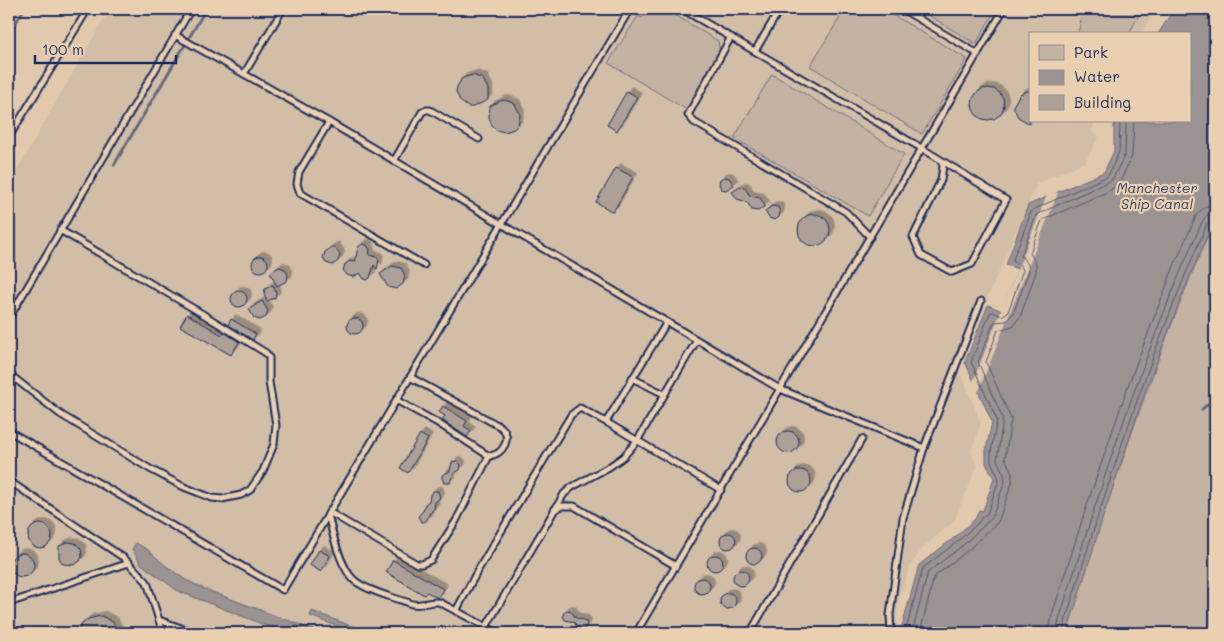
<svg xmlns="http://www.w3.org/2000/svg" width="1224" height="642" font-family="Mali,sans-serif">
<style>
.built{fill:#d2bda7}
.green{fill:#c4b2a2;stroke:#707080}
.water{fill:#9b9292;stroke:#686a7d}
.pier{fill:#e2c9ae}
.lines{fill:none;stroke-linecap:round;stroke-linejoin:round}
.shore{stroke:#4e5773;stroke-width:1}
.stream{stroke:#686a7d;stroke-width:3}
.building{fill:#ada098;stroke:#1b2f5e;filter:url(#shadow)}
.service-casing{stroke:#1b2f5e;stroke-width:9}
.service{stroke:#eacfb1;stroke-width:5}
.labels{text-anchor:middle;stroke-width:4.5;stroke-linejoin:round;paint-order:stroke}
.water-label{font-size:14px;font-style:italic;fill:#354368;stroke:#eacfb1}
</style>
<defs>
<filter id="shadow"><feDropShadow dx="4.5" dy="-4.5" stdDeviation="0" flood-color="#0004"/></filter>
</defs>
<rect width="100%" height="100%" fill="#e2c9ae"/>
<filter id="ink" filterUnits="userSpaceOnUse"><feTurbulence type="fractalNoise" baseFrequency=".02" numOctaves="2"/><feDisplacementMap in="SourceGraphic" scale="10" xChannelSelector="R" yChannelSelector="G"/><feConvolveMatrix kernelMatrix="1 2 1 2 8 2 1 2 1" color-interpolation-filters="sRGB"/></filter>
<g filter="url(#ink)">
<!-- built -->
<polygon class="built" points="110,9 1155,9 1142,34 1030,34 1030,121 1096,121 1091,131 1099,137 1085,162 1037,183 958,366 981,423 971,451 977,466 954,521 924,547 911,564 898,603 897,633 9,633 9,183"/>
<!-- green -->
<g class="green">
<polygon points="648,9 665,9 718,41 720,54 687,110 608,63 638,16 642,18"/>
<polygon points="845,9 851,9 859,12 863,9 883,9 967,59 922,134 810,66"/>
<polygon points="918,9 996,9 976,44"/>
<polygon points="1083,9 1142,9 1129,34 1078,34"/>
<polygon points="772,74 904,154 868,216 734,138"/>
<path d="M1215,219V633H1067C1081,578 1100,524 1119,470C1148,385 1179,301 1215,219Z"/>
</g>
<!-- water -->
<g class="water">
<polygon points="1174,9 1215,9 1215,219 1191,273 1146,389 1104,514 1067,633 900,633 919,565 955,537 975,519 979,510 983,511 994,478 986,464 986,450 992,422 965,362 988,305 1002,311 1018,269 1006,265 1028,205 1104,172 1114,151 1114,126 1116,121 1190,121 1190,34 1158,34"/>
<polygon points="136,543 148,550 166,566 186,580 207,590 322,633 285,633 178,591 141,564 132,549"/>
<polygon points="312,611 370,633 355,633 310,616"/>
</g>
<!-- pier -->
<polygon class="pier" points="1054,192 1058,193 977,395 972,384 1047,195"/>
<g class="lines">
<!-- shore -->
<g class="shore">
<polyline points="905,633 923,568 958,541 978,523 982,517 987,514 999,480 998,476 991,462 991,451 997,420 971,362 990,313 993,312 1002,316 1008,312 1023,270 1021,266 1014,262 1013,259 1032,210 1108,176 1119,152 1120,121"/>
<polyline points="912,633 928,572 962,546 992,518 1005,481 1004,474 997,460 1003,419 978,362 994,322 1006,321 1013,314 1029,271 1028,264 1021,256 1036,215 1112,180 1125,154 1126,121"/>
<polyline points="920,633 934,577 967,551 998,522 1012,483 1012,473 1005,458 1011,419 986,362 998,330 1013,326 1020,317 1036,272 1036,264 1030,253 1042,220 1107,192 1119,184 1132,156 1134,121"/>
<polyline points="1049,633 1052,615 1086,508 1129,383 1174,266 1197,214 1206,206 1215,205"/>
<path d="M1056,633L1060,617C1102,482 1145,348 1203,220L1208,214L1215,212"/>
<path d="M1063,633L1066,619C1107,484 1151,350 1208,222L1211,219L1215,218"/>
</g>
<!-- stream -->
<g class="stream">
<polyline points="9,34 24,9"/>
<polyline points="114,165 206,9"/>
<polyline points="1202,409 1211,402 1215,396"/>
</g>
</g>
<!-- building -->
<g class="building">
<polygon points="473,75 483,79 488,89 488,100 473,107 468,107 460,101 456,92 457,87 462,78"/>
<circle cx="988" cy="104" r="16"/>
<polygon points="1030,90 1030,124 1018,117 1013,106 1020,94"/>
<polygon points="627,91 637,97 617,131 607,125"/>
<polygon points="505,100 515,104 520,114 518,125 514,129 505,132 496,130 492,126 489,117 490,106 500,101"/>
<polygon points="616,168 633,177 613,212 596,202"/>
<polygon points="724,177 729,178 734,185 726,190 721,189 719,184 720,179"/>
<polygon points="740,187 745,188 750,196 760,198 765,206 758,211 752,210 747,202 737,199 732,192"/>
<polygon points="772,206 778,207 780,212 779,217 775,220 769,218 765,211"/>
<circle cx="814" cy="230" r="16"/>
<polygon points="362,244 367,245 370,250 369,255 377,257 379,260 377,269 374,265 370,278 367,280 364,279 360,273 353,277 347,275 343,270 345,264 350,261 355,262 358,247"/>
<polygon points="334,246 340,255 338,261 333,265 326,263 323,258 325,252"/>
<circle cx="260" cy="264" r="8"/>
<polygon points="392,266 401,268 405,276 403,284 396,289 388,287 380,274"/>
<polygon points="279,267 285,269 288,275 287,281 277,286 270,273"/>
<polygon points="273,285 276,293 275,298 267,301 264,294 265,289"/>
<circle cx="239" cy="299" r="8"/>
<polygon points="262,301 268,311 266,317 260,320 254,318 249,309"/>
<polygon points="187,314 222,335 224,332 239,342 231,355 180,326"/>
<circle cx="355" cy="326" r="8"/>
<polygon points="231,319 256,334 253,340 228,325"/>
<polygon points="443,406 467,421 464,426 471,431 467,437 442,420 445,416 439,412"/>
<circle cx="788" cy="442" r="11"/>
<polygon points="420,434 428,439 408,473 400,468"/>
<polygon points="457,461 461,465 460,470 453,474 450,483 444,483 442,478 442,475 450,471 452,462"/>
<circle cx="800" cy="481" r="11"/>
<polygon points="433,491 438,491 440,498 435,502 434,509 429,514 427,520 424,522 421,522 418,516 423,511 425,504 429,501 430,495"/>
<circle cx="40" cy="536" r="12"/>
<circle cx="728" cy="541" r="8"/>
<polygon points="67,542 75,543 81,549 82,557 80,561 74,565 63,564 59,558 59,546"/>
<circle cx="754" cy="556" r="8"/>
<polygon points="319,550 330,556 321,572 310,565"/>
<circle cx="22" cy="565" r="12"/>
<circle cx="715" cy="563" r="8"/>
<polygon points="393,560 443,589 438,598 427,592 424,595 386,572"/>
<circle cx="741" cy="578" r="8"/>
<circle cx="702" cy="586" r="8"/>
<circle cx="728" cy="601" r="8"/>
<polygon points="567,610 571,611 576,618 584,620 587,623 586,627 582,630 578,629 574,622 565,620 563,616 564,612"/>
<polygon points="101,616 113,622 119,633 76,633 83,623 88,619"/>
</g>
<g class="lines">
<!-- service casing -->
<g class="service-casing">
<g id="service">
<polyline points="682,9 923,149 1006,200 972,264 952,272 921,255 913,237 941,180 943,166 941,160"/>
<polyline points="902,9 978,54"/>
<polyline points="175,35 329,122 780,389 924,448"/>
<polyline points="731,37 688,115 694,122 846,212 870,237"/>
<polyline points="755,51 780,9"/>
<polyline points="244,74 283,9"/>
<polyline points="329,122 299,172 297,184 300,193 424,265"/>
<polyline points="9,137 88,9"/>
<polyline points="394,161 422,112 426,110 430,110 479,139"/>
<polyline points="9,318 191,9"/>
<polyline points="667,322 606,422 721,490"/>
<polyline points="9,374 60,414 150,469 184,487 212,498 222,499 241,495 250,490 263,471 274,444 276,425 269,382 269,357 266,353 196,310 60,230"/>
<polyline points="632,378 664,394"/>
<path d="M396,400L436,422L489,456C503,455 513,437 501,427L410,377"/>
<polyline points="9,431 283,590 630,9"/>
<polyline points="9,481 124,558 147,582 163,633"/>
<polyline points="554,510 562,506 574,506 676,566"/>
<polyline points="329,512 417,564 422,564 431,560 456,521 489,456"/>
<path d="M328,514C332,532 341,573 358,583C373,593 396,598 412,604C422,606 429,601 439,602L498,633"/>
<polyline points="9,603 129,563"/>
<polyline points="456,611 478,570 571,415 580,408 606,422"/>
<polyline points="159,620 195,633"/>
<polyline points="486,627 564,494 572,487 609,467 623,457 637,441 697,340"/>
<polyline points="636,633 1004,9"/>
<polyline points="750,633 862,439"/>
<polyline points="891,633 890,615 903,518 924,448 981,301"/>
</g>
</g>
<!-- service -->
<use href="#service" class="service"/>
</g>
</g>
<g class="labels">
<!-- water labels -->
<g class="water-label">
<text x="1157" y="193">Manchester<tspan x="1157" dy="16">Ship Canal</tspan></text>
</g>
</g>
<!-- margin -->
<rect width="1224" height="642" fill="none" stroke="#eacfb1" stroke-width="30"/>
<rect x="15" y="15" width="1194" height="612" fill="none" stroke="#1b2f5e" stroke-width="2" filter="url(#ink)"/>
<!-- legend -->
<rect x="1029" y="32" width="162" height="90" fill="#eacfb1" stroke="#978f90"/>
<rect x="1039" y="45" width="25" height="15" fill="#c4b2a2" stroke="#978f90"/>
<text x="1074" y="58" font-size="15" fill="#1b2f5e">Park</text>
<rect x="1039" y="70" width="25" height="15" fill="#9b9292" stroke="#978f90"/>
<text x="1074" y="82" font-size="15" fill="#1b2f5e">Water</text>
<rect x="1039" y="95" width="25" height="15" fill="#ada098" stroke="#978f90"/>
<text x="1074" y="108" font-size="15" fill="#1b2f5e">Building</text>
<!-- scale -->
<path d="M35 55v8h141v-8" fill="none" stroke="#1b2f5e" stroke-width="2.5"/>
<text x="42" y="55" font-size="15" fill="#1b2f5e" stroke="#eacfb1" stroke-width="4" paint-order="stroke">100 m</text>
</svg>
